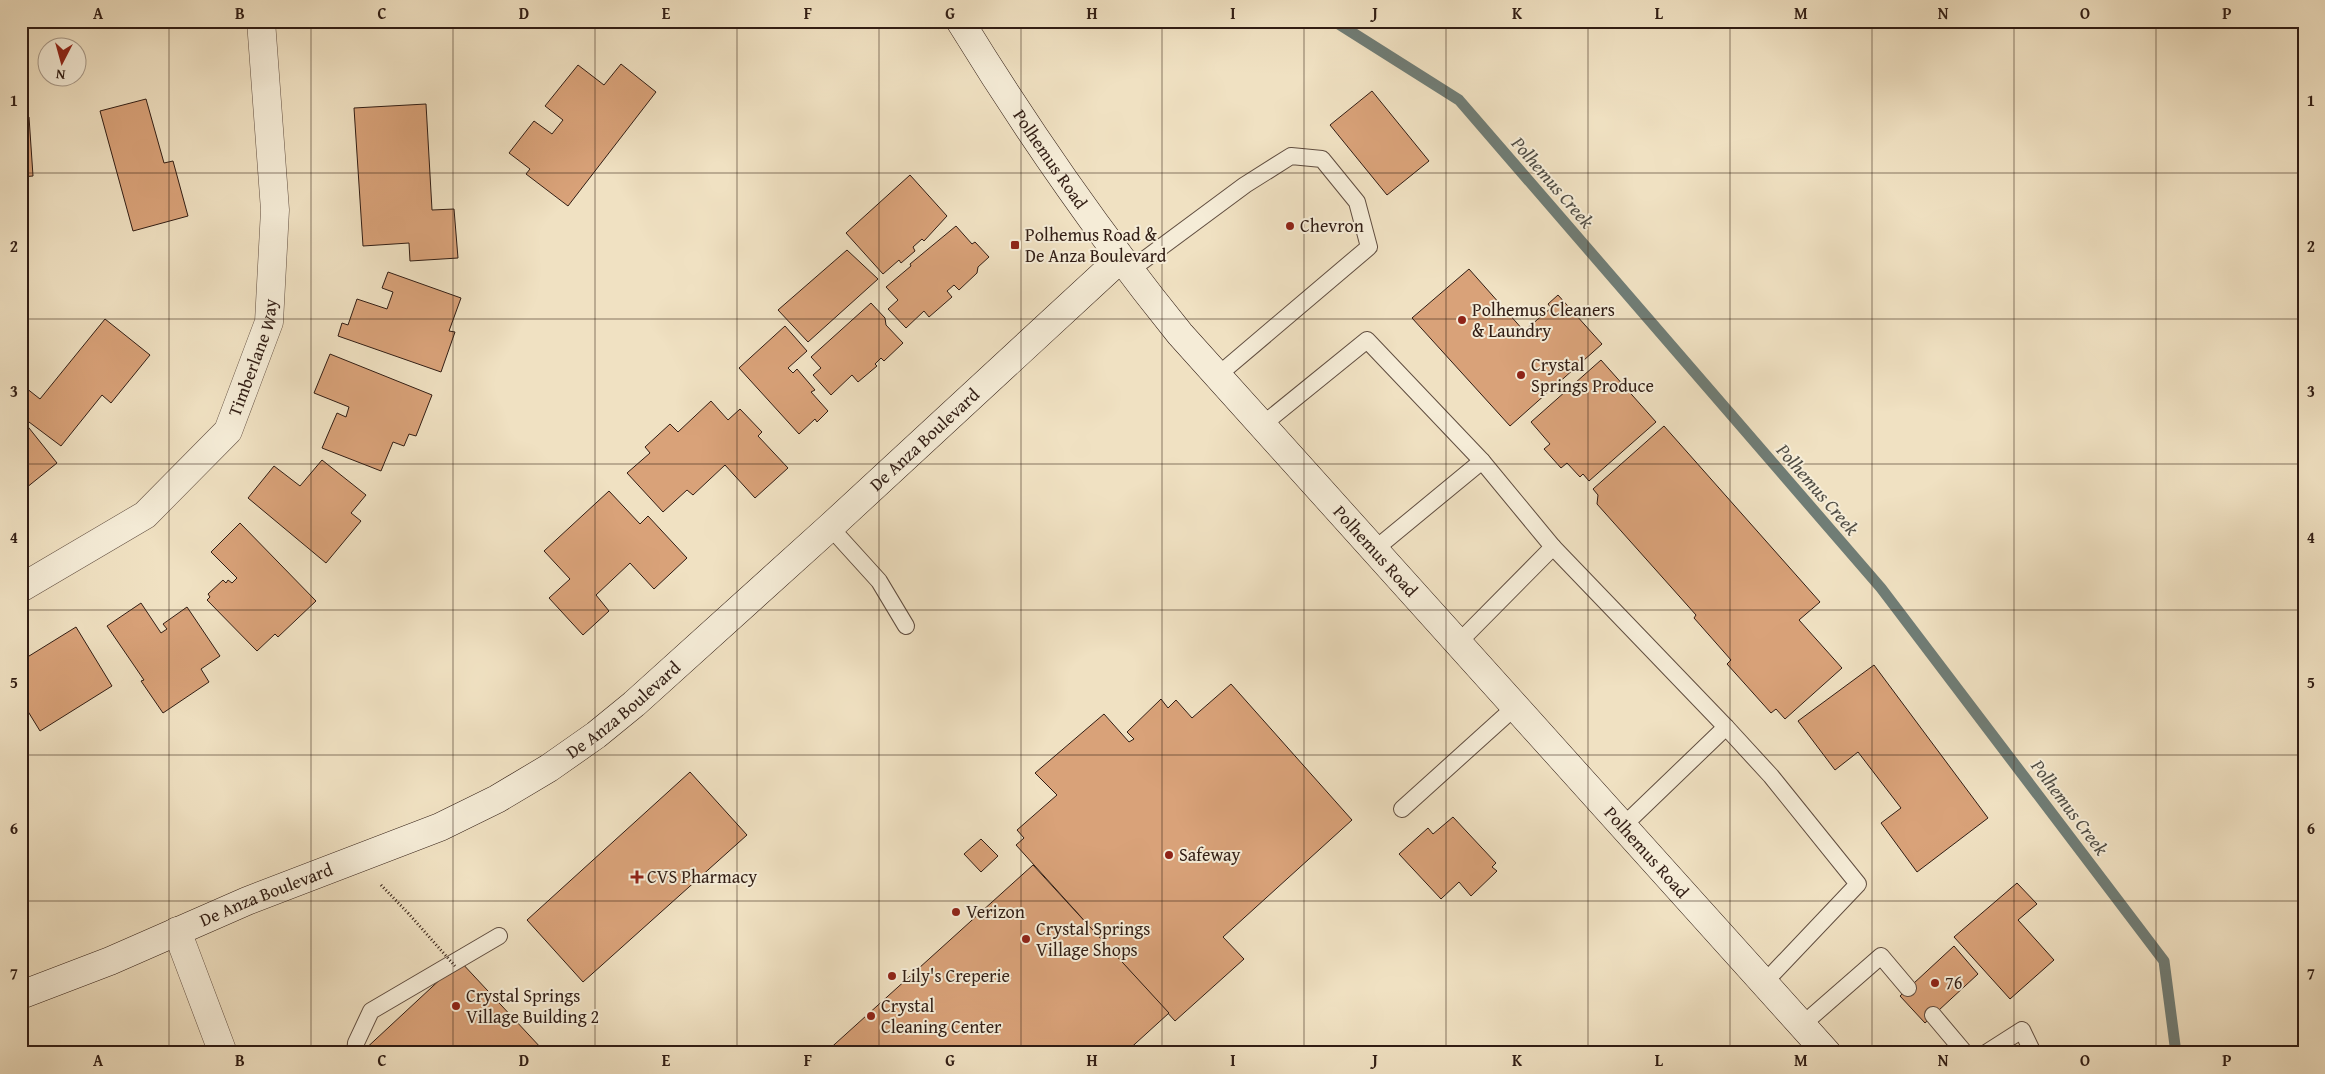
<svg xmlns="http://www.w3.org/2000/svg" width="2325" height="1074" font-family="'Gentium Book Plus',serif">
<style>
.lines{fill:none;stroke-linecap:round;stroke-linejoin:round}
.stream{stroke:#707d76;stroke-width:11}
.building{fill:#d9a279;stroke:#311d14}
.lane-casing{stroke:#614e40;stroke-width:18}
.street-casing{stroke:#614e40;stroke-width:29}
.secondary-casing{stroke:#311d14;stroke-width:29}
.path{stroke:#311d14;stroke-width:3;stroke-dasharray:1 2.5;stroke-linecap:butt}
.lane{stroke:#f5ecd7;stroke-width:16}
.street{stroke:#f5ecd7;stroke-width:28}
.secondary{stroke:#f5ecd7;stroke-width:28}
.path-bridge{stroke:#311d14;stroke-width:3;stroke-dasharray:1 2.5;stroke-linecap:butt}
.grid{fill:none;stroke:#311d14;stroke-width:1;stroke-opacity:0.55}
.poi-dot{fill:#8f2418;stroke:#f5ecd7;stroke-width:2}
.labels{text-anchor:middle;stroke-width:4;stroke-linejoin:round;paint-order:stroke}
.street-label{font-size:18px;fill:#311d14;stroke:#f5ecd7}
.poi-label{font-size:18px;fill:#311d14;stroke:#f5ecd7;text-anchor:start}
.water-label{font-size:19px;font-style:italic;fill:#504d45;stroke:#f5ecd7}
.neatline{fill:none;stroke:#311d14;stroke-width:2}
.grid-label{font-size:16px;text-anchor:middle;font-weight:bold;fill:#311d14}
</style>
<rect width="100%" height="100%" fill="#f0e1c2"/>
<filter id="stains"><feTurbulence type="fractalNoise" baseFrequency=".004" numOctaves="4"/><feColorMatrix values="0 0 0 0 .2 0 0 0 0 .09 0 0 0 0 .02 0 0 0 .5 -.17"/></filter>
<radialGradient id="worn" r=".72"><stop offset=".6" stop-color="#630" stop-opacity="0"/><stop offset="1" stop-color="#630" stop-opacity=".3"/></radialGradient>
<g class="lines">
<!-- stream -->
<polyline class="stream" points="1334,21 1459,100 1881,588 2164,961 2176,1053"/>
</g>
<!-- building -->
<g class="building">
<polygon points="621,64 656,92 568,206 526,174 530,169 509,153 534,121 552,134 563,120 545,106 578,65 604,85"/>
<polygon points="1372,91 1429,161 1387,195 1330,125"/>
<polygon points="146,99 164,163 173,161 188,216 133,231 100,111"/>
<polygon points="426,104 432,210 454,209 458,258 410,261 409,243 363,246 354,108"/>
<polygon points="29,117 33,176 21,177 21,118"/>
<polygon points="910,175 947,216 924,241 922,239 913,247 915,251 901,263 899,260 883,274 846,233"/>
<polygon points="956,226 972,244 975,242 989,257 978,267 977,273 959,290 954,285 947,291 952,297 929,317 924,311 906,328 888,309 898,300 886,287 911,266 910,264"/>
<polygon points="847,250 878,279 808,342 778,310"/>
<polygon points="1469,269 1524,331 1551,308 1548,304 1558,295 1602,344 1510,426 1412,318"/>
<polygon points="388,272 461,298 449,331 455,332 441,372 338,336 342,323 348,325 357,299 387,309 393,292 382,288"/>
<polygon points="871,303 885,318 886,325 903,343 884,361 881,358 875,364 877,366 858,382 852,375 831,395 813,375 821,368 811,357"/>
<polygon points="105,319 150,355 111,403 102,395 61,446 21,416 21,384 40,399"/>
<polygon points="785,326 807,351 788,368 793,373 797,369 815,390 811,392 828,411 817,422 815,419 799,434 739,368"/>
<polygon points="330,354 432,395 416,436 409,434 404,446 393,442 381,471 322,448 337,413 346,417 349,407 314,393"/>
<polygon points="1601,360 1656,422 1589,481 1583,474 1580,477 1567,463 1561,468 1544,449 1550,444 1531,422"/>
<polygon points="711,401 728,420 740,409 762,432 758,436 788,468 755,498 725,465 693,495 687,490 663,512 627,473 650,453 645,447 670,424 678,432"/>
<polygon points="25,423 57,463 26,488 21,482 21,426"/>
<polygon points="1664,426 1820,602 1799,620 1842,668 1785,719 1776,709 1771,713 1727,664 1731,660 1694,618 1696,615 1597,504 1598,495 1593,489"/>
<polygon points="322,460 366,495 351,513 361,521 326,563 248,498 274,466 300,486"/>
<polygon points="609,491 640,524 648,516 687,558 654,589 630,563 596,595 609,611 583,635 549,598 570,579 544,551"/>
<polygon points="240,523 316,601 278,637 275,634 257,651 207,600 210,597 208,594 223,580 226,583 228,580 232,583 237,578 211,552"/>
<polygon points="141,603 161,633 167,629 163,624 187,607 220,656 201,669 209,682 163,713 141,681 144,680 107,626"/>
<polygon points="76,627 112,686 40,731 21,700 21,661"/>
<polygon points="1874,665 1988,818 1917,872 1881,823 1901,808 1858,752 1835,770 1798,721"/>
<polygon points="1231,684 1352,820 1223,937 1244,959 1175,1021 1016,845 1024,838 1017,830 1057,795 1035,773 1104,714 1129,742 1134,739 1127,732 1161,699 1168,708 1176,700 1192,718"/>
<polygon points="690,772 747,835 583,982 527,920"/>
<polygon points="1453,817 1496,863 1492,867 1497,871 1471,896 1459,882 1441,899 1399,854 1428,828 1433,834"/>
<polygon points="981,839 998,856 981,872 964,854"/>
<polygon points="1033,865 1169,1013 1125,1053 825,1053"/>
<polygon points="2017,883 2037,904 2018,920 2054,960 2010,999 1954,937"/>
<polygon points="1954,946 1978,974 1925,1023 1900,996"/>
<polygon points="460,961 542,1049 556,1046 562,1053 361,1053"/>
</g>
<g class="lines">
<!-- lane casing -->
<g class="lane-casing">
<g id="lane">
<polyline points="1129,271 1245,185 1291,156 1322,159 1357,202 1369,247 1217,376"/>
<polyline points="1261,426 1367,340 1482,461"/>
<polyline points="830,527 879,581 906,626"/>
<polyline points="1374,550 1482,461 1553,547"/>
<polyline points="1458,643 1553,547 1726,727"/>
<polyline points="1402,809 1515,707"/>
<polyline points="1623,826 1726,727 1771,776 1858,884 1764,983"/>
<polyline points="1933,1015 1965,1053"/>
<polyline points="1802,1025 1881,956 1908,988"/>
<polyline points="355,1053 356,1043 371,1011 499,936"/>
<polyline points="1986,1053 2022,1030 2033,1053"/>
</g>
</g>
<!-- street casing -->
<g class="street-casing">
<g id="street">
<path id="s1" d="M21,588L145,515L228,431L269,322L275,210L261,21"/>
<polyline points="177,931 223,1053"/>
</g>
</g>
<!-- secondary casing -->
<g class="secondary-casing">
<g id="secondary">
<path id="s2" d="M960,21C1027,130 1099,234 1180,334L1827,1053"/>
<path id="s3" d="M21,995L110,961L247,901L440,827L497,799L549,768L596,735L634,704L830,527L1120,259"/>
</g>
</g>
<!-- path -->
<polyline class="path" points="381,885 408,913"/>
<!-- lane -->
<use href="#lane" class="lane"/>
<!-- street -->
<use href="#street" class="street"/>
<!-- secondary -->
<use href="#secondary" class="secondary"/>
<!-- path-bridge -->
<polyline class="path-bridge" points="408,913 455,966"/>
</g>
<!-- grid -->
<path class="grid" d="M169,21V1053M311,21V1053M453,21V1053M595,21V1053M737,21V1053M879,21V1053M1021,21V1053M1162,21V1053M1304,21V1053M1446,21V1053M1588,21V1053M1730,21V1053M1872,21V1053M2014,21V1053M2156,21V1053M21,173H2304M21,319H2304M21,464H2304M21,610H2304M21,755H2304M21,901H2304"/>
<!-- markers -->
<g class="poi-dot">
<circle cx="1290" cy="226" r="5"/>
<rect x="1010" y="240" width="10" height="10" rx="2.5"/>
<circle cx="1462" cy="320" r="5"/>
<circle cx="1521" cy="375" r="5"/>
<circle cx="1169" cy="855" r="5"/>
<path d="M634.5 869.5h5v5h5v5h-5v5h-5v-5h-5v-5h5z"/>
<circle cx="956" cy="912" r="5"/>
<circle cx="1026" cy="939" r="5"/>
<circle cx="892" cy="976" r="5"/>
<circle cx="1935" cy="983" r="5"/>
<circle cx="456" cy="1006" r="5"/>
<circle cx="871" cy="1016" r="5"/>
</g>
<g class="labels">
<!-- street labels -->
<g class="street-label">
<text dy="6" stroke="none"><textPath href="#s2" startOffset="165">Polhemus Road</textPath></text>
<text dy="6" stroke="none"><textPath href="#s1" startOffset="340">Timberlane Way</textPath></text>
<text dy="6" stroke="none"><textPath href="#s3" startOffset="1075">De Anza Boulevard</textPath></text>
<text dy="6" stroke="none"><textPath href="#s2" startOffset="675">Polhemus Road</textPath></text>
<text dy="6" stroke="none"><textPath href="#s3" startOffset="670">De Anza Boulevard</textPath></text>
<text dy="6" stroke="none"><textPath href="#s2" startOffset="1080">Polhemus Road</textPath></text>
<text dy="6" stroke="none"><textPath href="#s3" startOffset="265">De Anza Boulevard</textPath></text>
</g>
<!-- poi labels -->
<g class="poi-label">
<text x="1300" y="232">Chevron</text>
<text x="1025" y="241">Polhemus Road &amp;<tspan x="1025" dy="21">De Anza Boulevard</tspan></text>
<text x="1472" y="316">Polhemus Cleaners<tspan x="1472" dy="21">&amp; Laundry</tspan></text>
<text x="1531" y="371">Crystal<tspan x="1531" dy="21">Springs Produce</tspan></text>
<text x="1179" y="861">Safeway</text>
<text x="647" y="883">CVS Pharmacy</text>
<text x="966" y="918">Verizon</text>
<text x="1036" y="935">Crystal Springs<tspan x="1036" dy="21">Village Shops</tspan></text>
<text x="902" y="982">Lily's Creperie</text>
<text x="1945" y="989">76</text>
<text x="466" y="1002">Crystal Springs<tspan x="466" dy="21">Village Building 2</tspan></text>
<text x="881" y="1012">Crystal<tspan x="881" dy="21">Cleaning Center</tspan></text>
</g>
<!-- water labels -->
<g class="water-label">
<text transform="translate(1553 182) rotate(49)" y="7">Polhemus Creek</text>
<text transform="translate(1818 489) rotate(49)" y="7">Polhemus Creek</text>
<text transform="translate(2070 807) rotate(53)" y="7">Polhemus Creek</text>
</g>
</g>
<!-- margin -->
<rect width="2325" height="1074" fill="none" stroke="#f0e1c2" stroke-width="55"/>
<!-- north arrow -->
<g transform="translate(62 62) rotate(186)"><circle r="24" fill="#f5ecd7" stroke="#a79989"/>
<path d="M0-4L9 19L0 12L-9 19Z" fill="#8f2418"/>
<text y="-8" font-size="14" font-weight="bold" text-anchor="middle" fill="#311d14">N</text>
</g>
<rect x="28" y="28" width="2270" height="1018" class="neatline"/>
<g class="grid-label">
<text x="98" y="19">A</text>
<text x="240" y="19">B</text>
<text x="382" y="19">C</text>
<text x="524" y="19">D</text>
<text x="666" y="19">E</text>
<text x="808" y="19">F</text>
<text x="950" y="19">G</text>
<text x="1092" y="19">H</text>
<text x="1233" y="19">I</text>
<text x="1375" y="19">J</text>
<text x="1517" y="19">K</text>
<text x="1659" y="19">L</text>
<text x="1801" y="19">M</text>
<text x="1943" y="19">N</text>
<text x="2085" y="19">O</text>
<text x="2227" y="19">P</text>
<text x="14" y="106">1</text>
<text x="2311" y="106">1</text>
<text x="14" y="252">2</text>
<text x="2311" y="252">2</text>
<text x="14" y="397">3</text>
<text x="2311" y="397">3</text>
<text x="14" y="543">4</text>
<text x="2311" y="543">4</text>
<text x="14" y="688">5</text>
<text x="2311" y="688">5</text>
<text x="14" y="834">6</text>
<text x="2311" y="834">6</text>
<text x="14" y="979">7</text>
<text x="2311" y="979">7</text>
<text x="98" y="1066">A</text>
<text x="240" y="1066">B</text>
<text x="382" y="1066">C</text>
<text x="524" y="1066">D</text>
<text x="666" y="1066">E</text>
<text x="808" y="1066">F</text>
<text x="950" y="1066">G</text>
<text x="1092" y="1066">H</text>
<text x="1233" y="1066">I</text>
<text x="1375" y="1066">J</text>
<text x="1517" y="1066">K</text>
<text x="1659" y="1066">L</text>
<text x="1801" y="1066">M</text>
<text x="1943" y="1066">N</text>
<text x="2085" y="1066">O</text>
<text x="2227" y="1066">P</text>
</g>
<rect width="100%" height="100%" filter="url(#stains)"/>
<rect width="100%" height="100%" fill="url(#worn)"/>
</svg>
